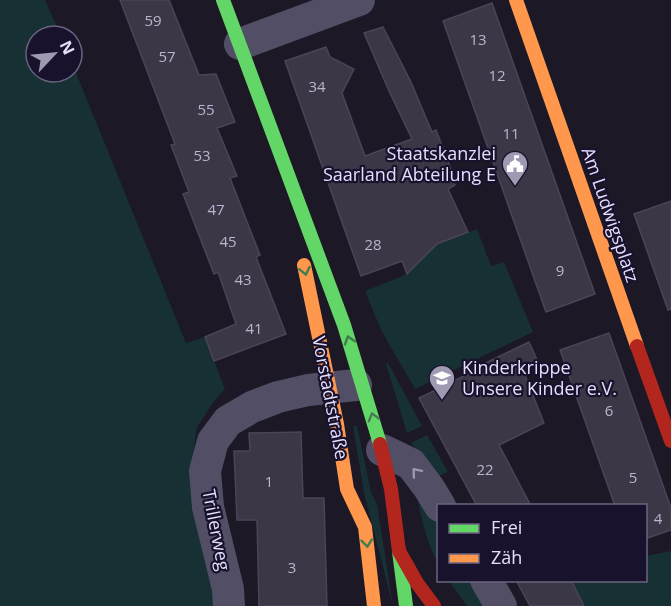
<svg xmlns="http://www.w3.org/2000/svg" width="671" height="606" font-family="'Open Sans',sans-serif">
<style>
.green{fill:#163034}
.building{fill:#3c3747;stroke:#4a4458;stroke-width:1.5}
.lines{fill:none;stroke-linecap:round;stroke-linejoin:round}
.street{stroke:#524e66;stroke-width:32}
.fast{stroke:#63d668;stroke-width:14}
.slow{stroke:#ff974d;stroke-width:14}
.jam{stroke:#b3261e;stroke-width:14}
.oneway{stroke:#427e4d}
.oneway2{stroke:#9c96b2}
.labels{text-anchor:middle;stroke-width:4.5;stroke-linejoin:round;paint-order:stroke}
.number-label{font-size:15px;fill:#bbb4d0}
.poi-label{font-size:18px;fill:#e5defe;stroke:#19122c;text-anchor:end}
.street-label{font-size:18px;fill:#e5defe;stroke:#19122c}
</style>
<rect width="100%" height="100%" fill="#1c1826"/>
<!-- green -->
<g class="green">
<polygon points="0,0 45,0 61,36 36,36 36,72 72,72 72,63 186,343 205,337 225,389 215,400 197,427 191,471 213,591 214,606 0,606"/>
<polygon points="477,229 491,266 504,262 533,332 415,389 382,332 365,291 407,274 437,244"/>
<polygon points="388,363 422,426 407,433 386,364"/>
<polygon points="353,426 357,426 371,492 377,504 393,606 364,493"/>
<polygon points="427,435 448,472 438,476 411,443"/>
<path d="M415,482L438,519V564C426,541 418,508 415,482Z"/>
<polygon points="671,551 671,606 584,606 572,583 576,580 646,580 646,556"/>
<polygon points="449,581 476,581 490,606 467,606"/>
</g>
<!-- building -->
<g class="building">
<polygon points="120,0 169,0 199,75 216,74 235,122 217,128 237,176 230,178 260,255 256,257 286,334 214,361 205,337 236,324 218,272 214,274 183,194 189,192 171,145 175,144"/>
<polygon points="492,3 595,294 546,312 443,21"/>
<polygon points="383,27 411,82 432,132 436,130 455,180 453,181 455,185 448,189 468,232 437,244 407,274 402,261 361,276 285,61 326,47 330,57 354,69 342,93 365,156 412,139 389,91 364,33"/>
<polygon points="671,201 671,309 668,310 634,214"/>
<polygon points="609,333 671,508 671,530 645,539 645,506 615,506 560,350"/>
<polygon points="529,342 538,362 522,368 544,423 499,445 531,506 477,506 419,398 468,374 467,372"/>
<polygon points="301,432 303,498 324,498 327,606 259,606 257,520 237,520 234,451 250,451 249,433"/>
<polygon points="516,580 571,580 584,606 530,606"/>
</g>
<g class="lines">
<!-- street -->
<g class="street">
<polyline points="240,44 359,0"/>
<polyline points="382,450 411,464 429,488 440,506"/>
<polyline points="486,580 501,606"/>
<polyline points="229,606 228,589 208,507 205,471 213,441 228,421 252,407 278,397 308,390 356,385"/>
</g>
<!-- fast -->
<g class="fast">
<polyline points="223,0 344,325 380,444"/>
<polyline points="399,551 406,606"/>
</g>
<!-- slow -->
<g class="slow">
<polyline points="516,0 637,346"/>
<polyline points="304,265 337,424 347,489 365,527 374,606"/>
</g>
<!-- jam -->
<g class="jam">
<polyline points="637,346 671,441"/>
<polyline points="380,444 391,489 399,551 417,583 434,606"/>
</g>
</g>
<!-- one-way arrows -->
<defs><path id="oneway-chevron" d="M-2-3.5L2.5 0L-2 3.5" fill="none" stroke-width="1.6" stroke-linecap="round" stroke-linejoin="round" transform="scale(1.5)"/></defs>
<g class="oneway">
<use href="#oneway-chevron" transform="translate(305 271) rotate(78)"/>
<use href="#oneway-chevron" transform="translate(349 340) rotate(-108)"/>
<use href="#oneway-chevron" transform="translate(373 417) rotate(-106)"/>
<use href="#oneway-chevron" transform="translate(367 543) rotate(84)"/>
</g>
<use class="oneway2" href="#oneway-chevron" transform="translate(416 472) rotate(-130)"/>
<!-- icons -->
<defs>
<g id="civic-pin" transform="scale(1.35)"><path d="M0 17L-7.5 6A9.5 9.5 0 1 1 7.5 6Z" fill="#9f99b2" stroke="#19122c"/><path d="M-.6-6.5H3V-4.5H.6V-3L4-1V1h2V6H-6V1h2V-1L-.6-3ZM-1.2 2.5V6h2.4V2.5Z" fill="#fff"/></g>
<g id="school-pin" transform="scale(1.35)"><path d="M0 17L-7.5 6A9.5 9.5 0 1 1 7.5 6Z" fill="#9f99b2" stroke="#19122c"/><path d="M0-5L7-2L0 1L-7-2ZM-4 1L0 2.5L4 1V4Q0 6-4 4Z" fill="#fff"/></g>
</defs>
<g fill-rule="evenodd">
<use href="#civic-pin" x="515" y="164"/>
<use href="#school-pin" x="442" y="378"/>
</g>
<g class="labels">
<!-- number labels -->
<g class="number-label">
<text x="153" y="26">59</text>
<text x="478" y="45">13</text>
<text x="167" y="62">57</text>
<text x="497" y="81">12</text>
<text x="317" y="92">34</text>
<text x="206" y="115">55</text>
<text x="511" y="139">11</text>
<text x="202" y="161">53</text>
<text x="216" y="215">47</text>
<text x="228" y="247">45</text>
<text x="373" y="250">28</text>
<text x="560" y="276">9</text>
<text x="243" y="285">43</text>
<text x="254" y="334">41</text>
<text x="609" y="416">6</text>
<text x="485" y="475">22</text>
<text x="633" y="483">5</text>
<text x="269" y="487">1</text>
<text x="658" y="524">4</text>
<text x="292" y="573">3</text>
</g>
<!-- poi labels -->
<g class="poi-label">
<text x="496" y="160">Staatskanzlei<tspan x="496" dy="21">Saarland Abteilung E</tspan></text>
<text x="462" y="374" text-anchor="start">Kinderkrippe<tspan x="462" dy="21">Unsere Kinder e.V.</tspan></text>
</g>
<!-- street labels -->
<g class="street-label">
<text transform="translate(610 215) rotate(71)" y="6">Am Ludwigsplatz</text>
<text transform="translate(330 398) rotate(79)" y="6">Vorstadtstraße</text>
<text transform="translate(216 530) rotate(79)" y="6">Trillerweg</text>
</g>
</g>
<!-- legend -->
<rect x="437" y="504" width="210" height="78" fill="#19122c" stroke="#6b6480" stroke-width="1.5"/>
<rect x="449" y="524" width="30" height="9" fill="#63d668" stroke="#6b6480" stroke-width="1.5"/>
<text x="491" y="534" font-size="18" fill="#e5defe">Frei</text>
<rect x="449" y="554" width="30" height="9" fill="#ff974d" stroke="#6b6480" stroke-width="1.5"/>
<text x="491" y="564" font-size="18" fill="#e5defe">Zäh</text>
<!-- north arrow -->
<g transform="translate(54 54) rotate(64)"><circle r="28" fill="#19122c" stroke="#6b6480" stroke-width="1.5"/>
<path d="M0-4.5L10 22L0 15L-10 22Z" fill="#9f99b2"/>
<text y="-9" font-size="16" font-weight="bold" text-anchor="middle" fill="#e5defe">N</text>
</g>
</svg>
